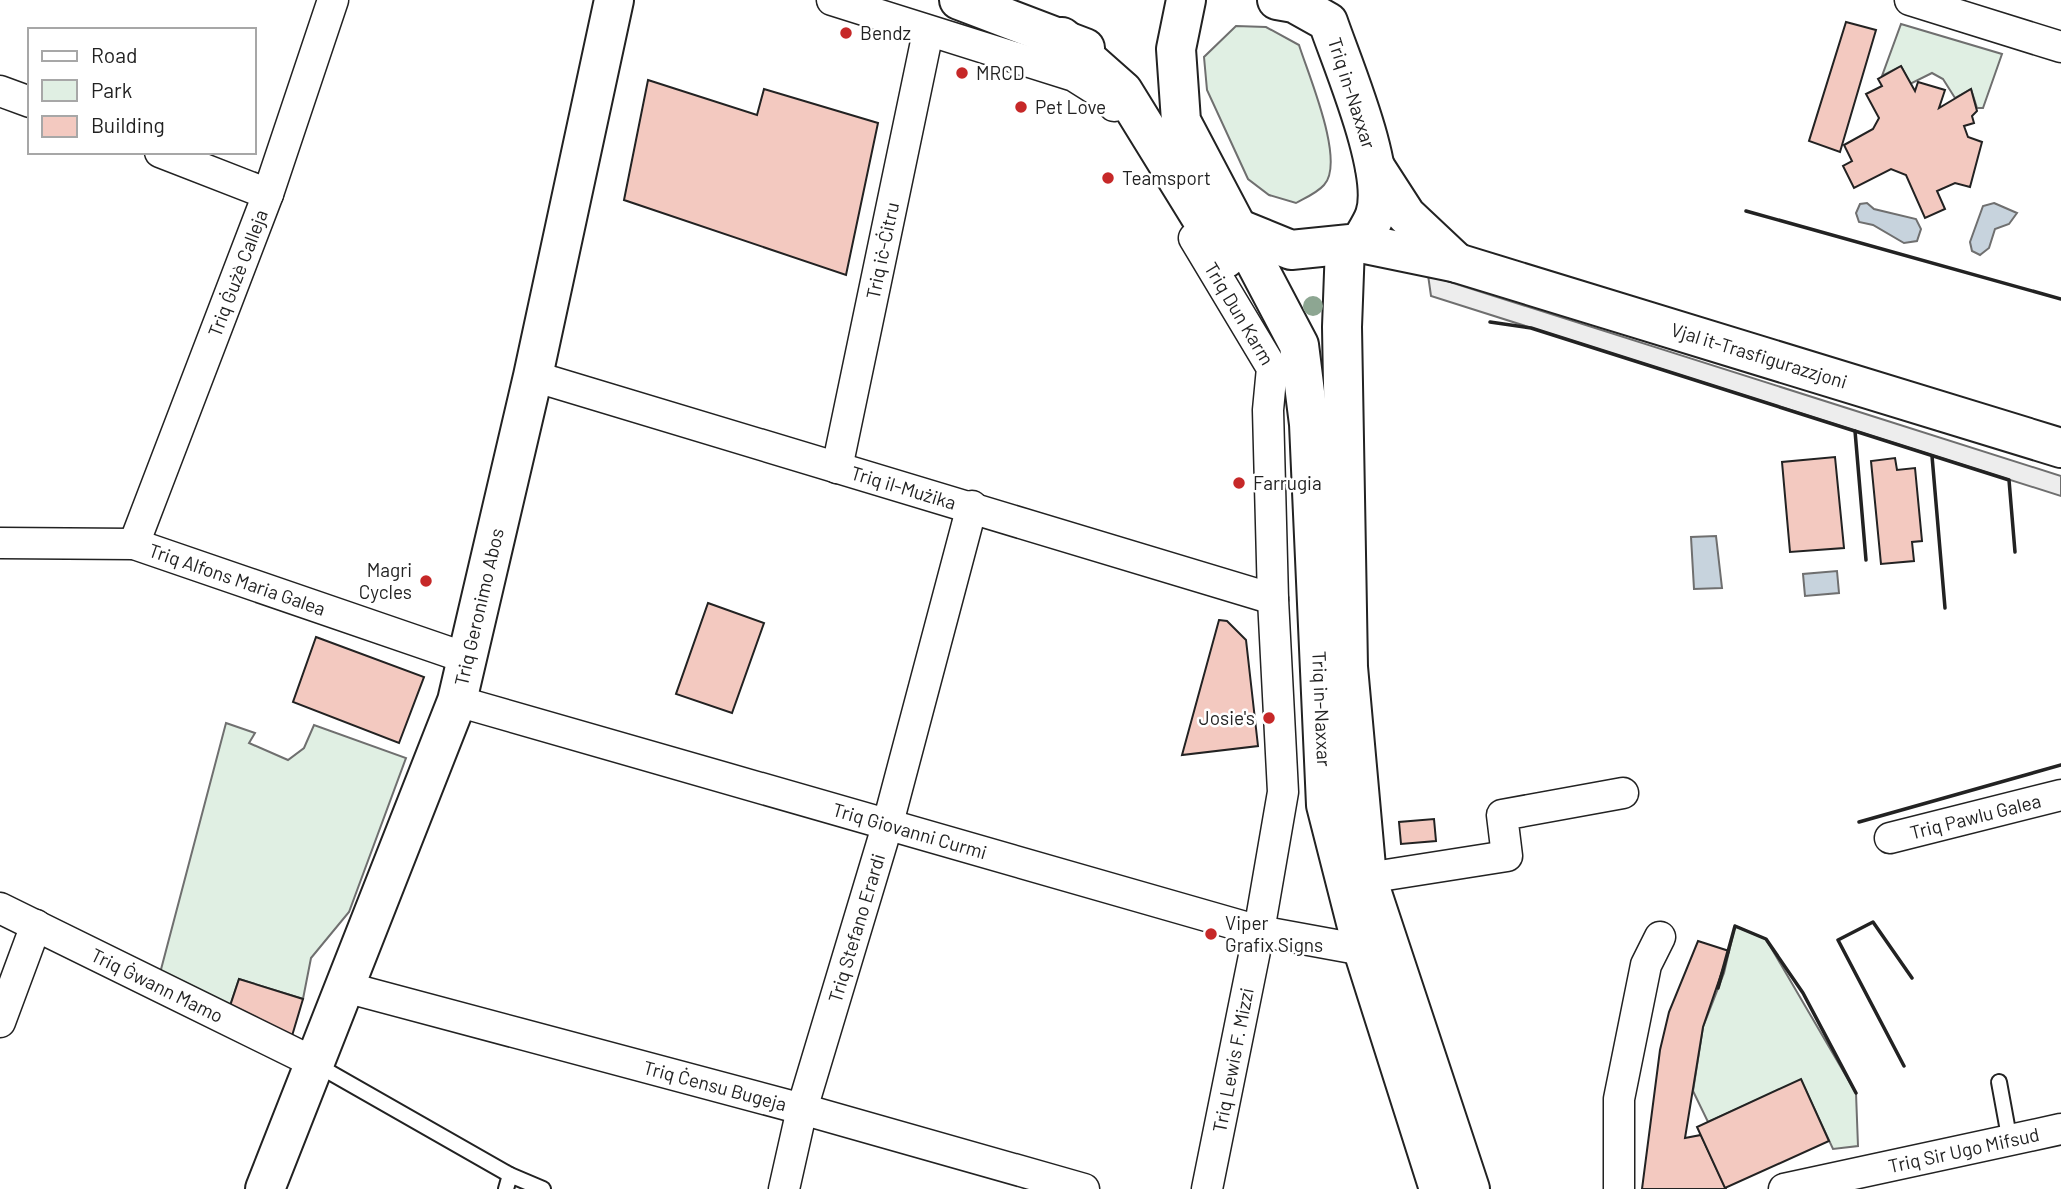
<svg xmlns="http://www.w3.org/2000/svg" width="2061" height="1189" font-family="Barlow,sans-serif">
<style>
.green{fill:#e0efe3;stroke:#6f6f6f;stroke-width:2}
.parking{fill:#ededed;stroke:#6f6f6f;stroke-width:2}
.water{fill:#c7d3dd;stroke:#6f6f6f;stroke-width:2}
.building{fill:#f3c9c0;stroke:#222;stroke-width:2}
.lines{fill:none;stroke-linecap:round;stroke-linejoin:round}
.lane-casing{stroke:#222;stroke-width:18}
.street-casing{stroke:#222;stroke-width:33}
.secondary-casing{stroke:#222;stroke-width:42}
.highway-casing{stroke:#222;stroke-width:42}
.lane{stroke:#fff;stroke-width:14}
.street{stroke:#fff;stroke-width:30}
.secondary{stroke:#fff;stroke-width:38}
.highway{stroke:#fff;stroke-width:38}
.wall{stroke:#222;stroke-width:3.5}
.tree{fill:#8da692}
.poi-dot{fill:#c62828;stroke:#fff;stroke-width:2.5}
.labels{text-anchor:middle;stroke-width:5;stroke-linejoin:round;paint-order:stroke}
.poi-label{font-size:19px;fill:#222;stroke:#fff;text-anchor:start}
.street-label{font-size:19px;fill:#222;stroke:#fff}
</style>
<rect width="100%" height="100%" fill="#fff"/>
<!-- green -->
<g class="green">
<polygon points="1901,24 2002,54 1983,108 1977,108 1971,89 1955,98 1943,79 1932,73 1910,84 1901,66 1882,76"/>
<path d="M1236,26L1266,27L1299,45C1308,74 1346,162 1324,185C1317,193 1305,198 1296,203L1269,195L1248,179L1207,90L1204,57Z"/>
<polygon points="226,723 255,733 249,743 288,760 304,748 314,725 406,758 349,912 311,958 303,999 239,979 229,1009 159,977"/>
<polygon points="1735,926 1766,939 1856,1093 1858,1146 1833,1149 1801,1080 1708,1122 1693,1091 1703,1027 1724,973"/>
</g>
<!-- parking -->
<polygon class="parking" points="1428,275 2061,476 2061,496 1431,296"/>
<!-- water -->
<g class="water">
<polygon points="1867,203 1874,209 1916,219 1921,229 1917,241 1904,243 1873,225 1859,222 1856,213 1860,204"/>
<polygon points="1994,203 2017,213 2009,224 1995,229 1989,248 1980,255 1972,251 1970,242 1983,206"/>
<polygon points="1716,536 1722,588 1694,589 1691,537"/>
<polygon points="1837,571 1839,593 1805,596 1803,574"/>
</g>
<!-- building -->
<g class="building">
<polygon points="1846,22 1876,30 1840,152 1809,141"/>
<polygon points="1901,66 1915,91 1918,82 1945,90 1939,108 1971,89 1977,111 1972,116 1974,123 1964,126 1968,137 1982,142 1970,187 1955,183 1937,191 1945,209 1925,218 1906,175 1891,169 1854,188 1843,166 1852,161 1844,145 1873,129 1879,118 1866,94 1882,86 1878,79"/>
<polygon points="648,80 757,115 764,89 878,123 846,275 624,200"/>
<polygon points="1835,457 1844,548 1790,552 1782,462"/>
<polygon points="1895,458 1897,470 1915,468 1922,541 1912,542 1914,561 1881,564 1871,461"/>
<polygon points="708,603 764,623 732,713 676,694"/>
<polygon points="1219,620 1227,621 1246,640 1258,746 1182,755"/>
<polygon points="316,637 424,677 399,743 293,702"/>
<polygon points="1434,819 1436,841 1401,844 1399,822"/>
<polygon points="1698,941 1729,951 1703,1027 1685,1138 1701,1135 1726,1189 1642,1189 1660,1050 1669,1012"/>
<polygon points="239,979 303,999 292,1036 229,1009"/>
<polygon points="1801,1079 1829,1141 1725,1188 1697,1127"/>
</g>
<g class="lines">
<!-- lane casing -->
<g class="lane-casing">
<g id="lane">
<polyline points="317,1065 510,1175"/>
<polyline points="1999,1082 2010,1142"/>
<polyline points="506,1189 510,1175 543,1189"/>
</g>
</g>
<!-- street casing -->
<g class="street-casing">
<g id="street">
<polyline points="832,0 1074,76 1109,98 1114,106"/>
<polyline points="1910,0 2061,47"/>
<polyline points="0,91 30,102"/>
<polyline points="160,152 268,194"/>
<path id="s1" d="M1194,238L1272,368L1268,410L1273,599L1283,792L1259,931L1207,1189"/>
<path id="s2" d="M533,376L1273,599"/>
<path id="s3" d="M837,468L928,32"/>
<path id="s4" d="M0,543L134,544L469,659"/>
<path id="s5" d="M134,544L268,194L333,0"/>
<path id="s6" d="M457,701L1259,931L1363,950"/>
<path id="s7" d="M1890,838L2061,795"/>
<polyline points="1367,878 1507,856 1502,815 1623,793"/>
<path id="s8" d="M0,908L313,1062"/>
<path id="s9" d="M345,987L802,1109L1084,1189"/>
<polyline points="0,1022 36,925"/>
<path id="s10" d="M784,1189L802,1109L888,823L972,506"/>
<polyline points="1619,1189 1619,1099 1646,965 1660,937"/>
<path id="s11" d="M1784,1189L2061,1129"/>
</g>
</g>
<!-- secondary casing -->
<g class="secondary-casing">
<g id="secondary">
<polyline points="1375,167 1406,215 1457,263"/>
<path id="s12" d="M1360,243L1457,263L2061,448"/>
<path id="s13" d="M265,1189L457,701L533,376L614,0"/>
</g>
</g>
<!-- highway casing -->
<g class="highway-casing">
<g id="highway">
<polyline points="959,0 1085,48"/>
<path id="s14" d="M1186,0L1176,49L1181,121L1299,345L1309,424L1326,805L1363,950L1439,1189"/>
<polyline points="1062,37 1123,91 1226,258"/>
<path d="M1237,228L1291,250L1360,243C1365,234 1372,224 1375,215C1389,172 1343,66 1328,22L1294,3L1277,0"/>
<polyline points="1345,246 1342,327 1348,667 1367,878 1470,1189"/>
</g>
</g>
<!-- lane -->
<use href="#lane" class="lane"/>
<!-- street -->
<use href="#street" class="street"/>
<!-- secondary -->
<use href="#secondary" class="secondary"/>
<!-- highway -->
<use href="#highway" class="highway"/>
<!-- wall -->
<g class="wall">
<polyline points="1746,211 2061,299"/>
<polyline points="1490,322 1531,328 2009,480 2015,552"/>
<polyline points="1855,431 1866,560"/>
<polyline points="1932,456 1945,608"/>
<polyline points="1859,822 2061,765"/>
<polyline points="1718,988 1735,926 1766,939 1803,993 1856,1093"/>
<polyline points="1904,1066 1838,940 1873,922 1912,978"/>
</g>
</g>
<!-- trees -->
<circle class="tree" cx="1313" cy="306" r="10"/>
<!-- markers -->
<g class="poi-dot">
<circle cx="846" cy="33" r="7"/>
<circle cx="962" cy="73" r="7"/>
<circle cx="1021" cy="107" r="7"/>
<circle cx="1108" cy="178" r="7"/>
<circle cx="1239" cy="483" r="7"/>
<circle cx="426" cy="581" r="7"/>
<circle cx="1269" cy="718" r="7"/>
<circle cx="1211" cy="934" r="7"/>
</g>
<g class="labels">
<!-- poi labels -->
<g class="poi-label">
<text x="860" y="40">Bendz</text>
<text x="976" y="80">MRCD</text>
<text x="1035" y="114">Pet Love</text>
<text x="1122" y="185">Teamsport</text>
<text x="1253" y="490">Farrugia</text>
<text x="412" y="577" text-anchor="end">Magri<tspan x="412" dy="22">Cycles</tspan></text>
<text x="1255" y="725" text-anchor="end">Josie's</text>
<text x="1225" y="930">Viper<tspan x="1225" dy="22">Grafix Signs</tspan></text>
</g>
<!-- street labels -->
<g class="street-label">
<text transform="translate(1352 93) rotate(72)" y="7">Triq in-Naxxar</text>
<text dy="7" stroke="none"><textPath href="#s3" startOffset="222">Triq iċ-Ċitru</textPath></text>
<text dy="7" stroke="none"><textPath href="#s5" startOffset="290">Triq Ġużè Calleja</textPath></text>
<text dy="7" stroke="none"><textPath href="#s1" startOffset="88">Triq Dun Karm</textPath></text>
<text dy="7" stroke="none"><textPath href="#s12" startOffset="415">Vjal it-Trasfigurazzjoni</textPath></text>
<text dy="7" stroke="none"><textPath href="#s2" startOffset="387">Triq il-Mużika</textPath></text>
<text dy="7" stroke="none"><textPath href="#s4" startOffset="243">Triq Alfons Maria Galea</textPath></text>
<text dy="7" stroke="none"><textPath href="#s13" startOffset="621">Triq Geronimo Abos</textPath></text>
<text dy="7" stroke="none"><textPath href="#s14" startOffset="740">Triq in-Naxxar</textPath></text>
<text dy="7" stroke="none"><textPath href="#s7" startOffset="88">Triq Pawlu Galea</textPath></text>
<text dy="7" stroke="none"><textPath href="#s6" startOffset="471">Triq Giovanni Curmi</textPath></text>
<text dy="7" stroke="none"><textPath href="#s10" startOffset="271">Triq Stefano Erardi</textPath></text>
<text dy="7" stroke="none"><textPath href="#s8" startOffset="175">Triq Ġwann Mamo</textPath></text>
<text transform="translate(1233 1060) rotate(-79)" y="7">Triq Lewis F. Mizzi</text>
<text dy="7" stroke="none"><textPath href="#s9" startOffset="383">Triq Ċensu Bugeja</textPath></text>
<text dy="7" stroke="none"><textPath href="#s11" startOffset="184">Triq Sir Ugo Mifsud</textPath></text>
</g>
</g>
<!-- legend -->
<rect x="28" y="28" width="228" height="126" fill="#ffffff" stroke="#a7a7a7" stroke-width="2"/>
<rect x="42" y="51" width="35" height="10" fill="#ffffff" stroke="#a7a7a7" stroke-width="2"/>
<text x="91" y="63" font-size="21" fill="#222222">Road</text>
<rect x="42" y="80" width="35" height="21" fill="#e0efe3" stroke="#a7a7a7" stroke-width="2"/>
<text x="91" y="98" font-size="21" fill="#222222">Park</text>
<rect x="42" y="116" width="35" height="21" fill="#f3c9c0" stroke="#a7a7a7" stroke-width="2"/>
<text x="91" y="133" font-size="21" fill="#222222">Building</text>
</svg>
